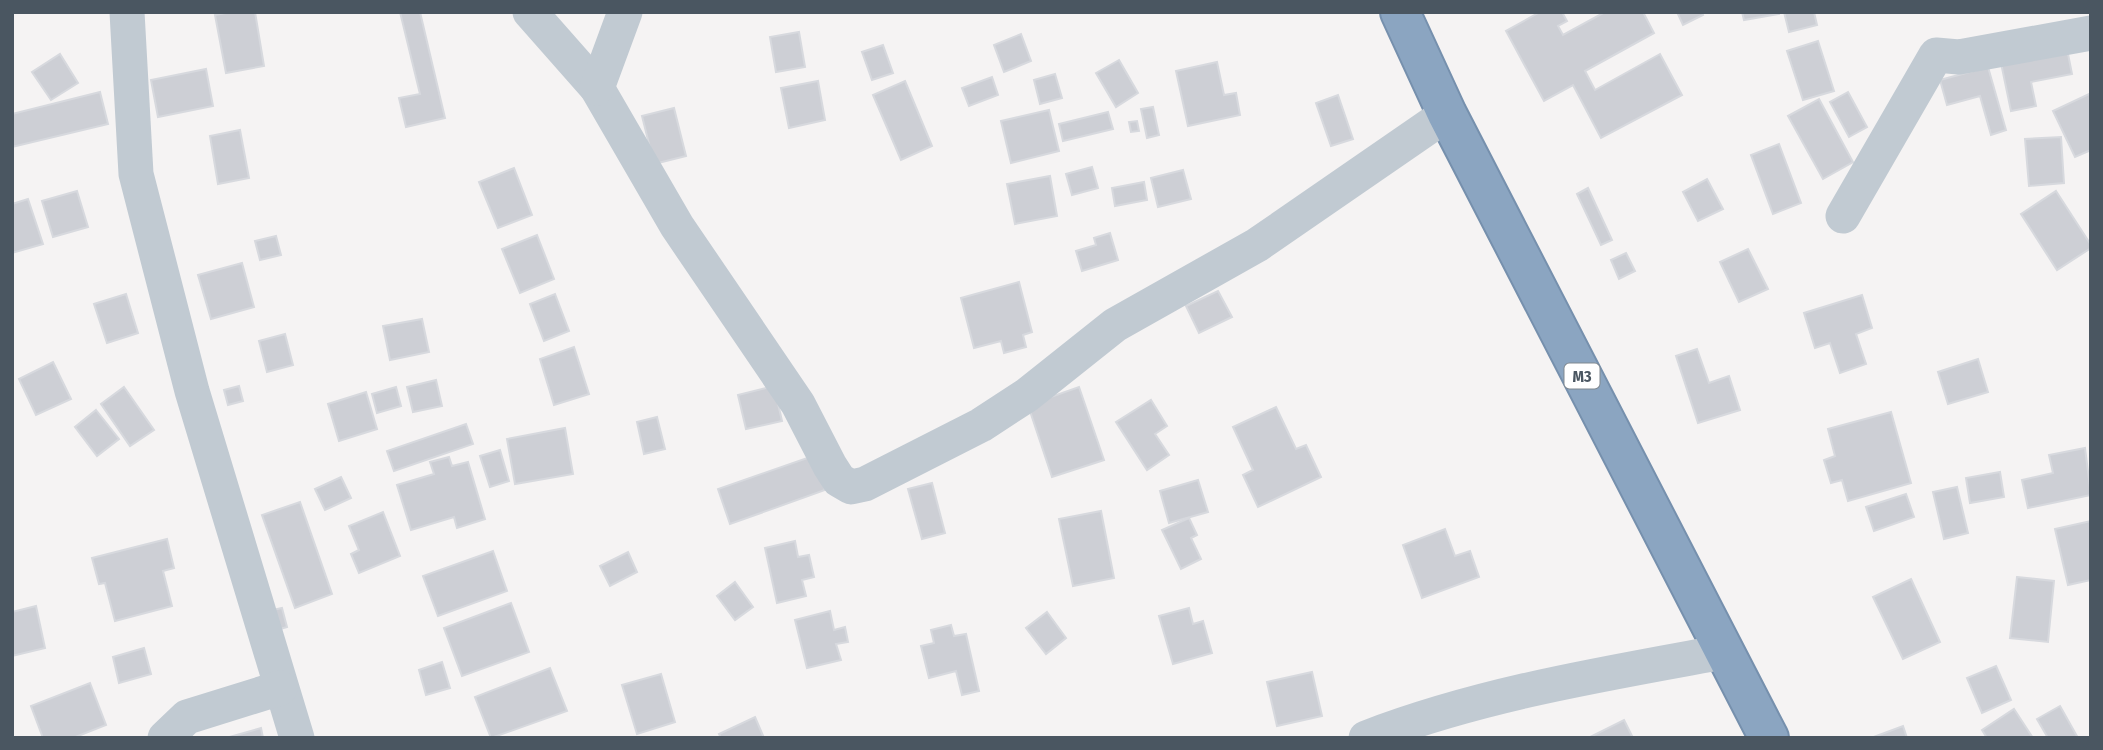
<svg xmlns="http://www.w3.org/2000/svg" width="2103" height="750" font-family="'Fira Sans Condensed',sans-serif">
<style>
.building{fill:#cdcfd5;stroke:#d7d9de;stroke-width:2}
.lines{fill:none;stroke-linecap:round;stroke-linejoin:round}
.highway-casing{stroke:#7690ad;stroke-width:42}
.street{stroke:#c1cad2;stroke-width:35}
.highway{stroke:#8ba5c1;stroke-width:38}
.labels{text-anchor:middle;stroke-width:6;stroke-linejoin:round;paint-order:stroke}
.shield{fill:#fff;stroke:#808990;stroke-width:2}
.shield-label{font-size:16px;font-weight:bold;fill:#4a5661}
</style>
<rect width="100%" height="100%" fill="#f5f3f3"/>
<!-- building -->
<g class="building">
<polygon points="231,12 255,12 264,66 226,73 215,15"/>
<polygon points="400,12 420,12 445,118 406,127 399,98 420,94"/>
<polygon points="1540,12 1562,12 1567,21 1558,26 1563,35 1605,12 1643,12 1654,33 1585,71 1595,90 1660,54 1682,95 1601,138 1573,85 1544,101 1506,31"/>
<polygon points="1677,12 1702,12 1703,15 1683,25"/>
<polygon points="1742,12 1779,12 1779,14 1744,20"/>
<polygon points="1784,12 1814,12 1817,25 1789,32"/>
<polygon points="799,32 805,67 776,72 770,37"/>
<polygon points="1021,34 1031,61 1004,72 994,45"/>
<polygon points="1818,41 1834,91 1803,100 1787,51"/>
<polygon points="883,45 893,73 872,80 862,52"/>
<polygon points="2067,49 2072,74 2031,82 2036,106 2011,111 2001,63"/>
<polygon points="60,54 78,83 51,100 32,72"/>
<polygon points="1119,60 1138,93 1116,107 1096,73"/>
<polygon points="1217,62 1224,95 1236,93 1240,115 1188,126 1176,71"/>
<polygon points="1988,67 2006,130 1991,135 1980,96 1947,105 1940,80"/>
<polygon points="206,69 213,106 158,117 151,80"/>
<polygon points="1055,74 1062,98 1040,104 1034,80"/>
<polygon points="992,77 998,95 969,106 962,88"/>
<polygon points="818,81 825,120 789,128 781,88"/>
<polygon points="905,81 932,146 901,160 873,95"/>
<polygon points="100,92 108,124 12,147 12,114"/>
<polygon points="1848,92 1867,127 1849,137 1830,102"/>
<polygon points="2091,93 2091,150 2075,157 2053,111"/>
<polygon points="1338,95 1353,139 1331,146 1316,103"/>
<polygon points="1819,99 1853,162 1823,179 1788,116"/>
<polygon points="1153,107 1159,135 1147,138 1141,109"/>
<polygon points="674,108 686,156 654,164 642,116"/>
<polygon points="1049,110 1059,151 1011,163 1001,121"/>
<polygon points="1108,112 1113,129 1063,141 1059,124"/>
<polygon points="1137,121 1139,131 1131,132 1129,122"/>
<polygon points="240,130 249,178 218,184 210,136"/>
<polygon points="2061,137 2064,183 2029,186 2025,139"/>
<polygon points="1779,144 1801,203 1773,214 1751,155"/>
<polygon points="1092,167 1098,188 1072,195 1066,174"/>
<polygon points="514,168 532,215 498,228 479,182"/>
<polygon points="1183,170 1191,199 1158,207 1151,178"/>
<polygon points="1050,176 1057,216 1015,224 1007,184"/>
<polygon points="1707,179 1723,209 1698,221 1683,192"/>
<polygon points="1144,182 1147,200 1115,206 1112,188"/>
<polygon points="1588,188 1612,240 1601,245 1577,194"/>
<polygon points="77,191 88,227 53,237 42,201"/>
<polygon points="2056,191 2091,245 2091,248 2057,270 2021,214"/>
<polygon points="28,199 43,244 12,253 12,204"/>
<polygon points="1110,233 1118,260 1082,271 1076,251 1096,245 1094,238"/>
<polygon points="537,235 554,279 520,293 502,249"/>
<polygon points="276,236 281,255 260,260 255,241"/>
<polygon points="1748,249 1768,289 1739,302 1720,262"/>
<polygon points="1626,253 1635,271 1619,279 1611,260"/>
<polygon points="242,263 254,307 211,319 198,275"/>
<polygon points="1019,282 1032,332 1023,335 1026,347 1004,353 1001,341 974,348 961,298"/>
<polygon points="1218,291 1232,317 1199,333 1186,306"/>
<polygon points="126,294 138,333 107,343 94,304"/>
<polygon points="555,294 569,331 544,341 530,304"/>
<polygon points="1862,295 1872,328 1856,334 1866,364 1840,373 1830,343 1815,348 1804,313"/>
<polygon points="422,319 429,352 390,360 383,326"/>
<polygon points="285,334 293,365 267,372 259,341"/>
<polygon points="574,347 589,394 554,405 540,359"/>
<polygon points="1697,349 1709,383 1729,376 1740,410 1698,423 1676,356"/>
<polygon points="1978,359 1988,392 1948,404 1938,372"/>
<polygon points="53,362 71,399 36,415 19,379"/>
<polygon points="436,380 442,406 413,412 407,387"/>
<polygon points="239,386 243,401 228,405 224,390"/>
<polygon points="774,386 782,421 746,429 738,395"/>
<polygon points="124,387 154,430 130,446 101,404"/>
<polygon points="396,387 401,406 377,413 372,394"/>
<polygon points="1079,387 1104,460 1052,477 1028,405"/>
<polygon points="366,392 377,429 339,441 328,404"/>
<polygon points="1151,400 1167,426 1155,434 1169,455 1147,470 1116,422"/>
<polygon points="1276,407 1296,449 1306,445 1321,477 1258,507 1243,475 1253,470 1233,427"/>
<polygon points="96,410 119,439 97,456 75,427"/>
<polygon points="1891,412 1911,483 1848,501 1842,480 1831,483 1824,460 1835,456 1828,429"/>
<polygon points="657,417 665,449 644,454 637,422"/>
<polygon points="466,424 473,444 394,471 387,451"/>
<polygon points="565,428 573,474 515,484 507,439"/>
<polygon points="2085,448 2091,495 2028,508 2022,480 2053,473 2049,455"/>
<polygon points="500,450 509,481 490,487 480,456"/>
<polygon points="813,456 825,490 730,524 718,489"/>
<polygon points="449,457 452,466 468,462 485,519 457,528 454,517 411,530 397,485 434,474 430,462"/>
<polygon points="2000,472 2004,497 1970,503 1966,478"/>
<polygon points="341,477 351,498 325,510 315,489"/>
<polygon points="1198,480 1208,512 1169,523 1160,491"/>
<polygon points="932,483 945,533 922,539 908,489"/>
<polygon points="1957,487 1968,533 1944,539 1933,492"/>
<polygon points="1906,494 1914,517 1874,531 1866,507"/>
<polygon points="300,502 332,594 295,608 262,515"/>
<polygon points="1101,511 1114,578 1073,586 1059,519"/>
<polygon points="383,512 400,556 359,573 351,554 359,550 349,526"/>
<polygon points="1189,518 1197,535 1191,538 1201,559 1181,569 1162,530"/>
<polygon points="2091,521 2091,580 2068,585 2055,529"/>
<polygon points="1445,529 1455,556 1470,551 1479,577 1422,598 1403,545"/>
<polygon points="167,539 174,568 163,571 172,606 115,621 105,583 99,584 92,558"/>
<polygon points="795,541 798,557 809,555 814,577 802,580 806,596 777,603 765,548"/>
<polygon points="493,551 507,591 438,616 423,576"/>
<polygon points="628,552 637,572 610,586 600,566"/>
<polygon points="2017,577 2054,581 2048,642 2010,638"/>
<polygon points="1911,579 1940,642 1903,659 1873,597"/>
<polygon points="735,582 753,607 735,620 717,596"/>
<polygon points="511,603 529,652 462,676 444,628"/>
<polygon points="36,606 45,648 12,656 12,612"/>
<polygon points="282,608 287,627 273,631 268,611"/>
<polygon points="1189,608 1193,624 1203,621 1212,653 1173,664 1159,616"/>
<polygon points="830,611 834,630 845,627 848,642 836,644 841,660 807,668 795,620"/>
<polygon points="1047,612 1066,638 1046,654 1026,628"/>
<polygon points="951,625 954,636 966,634 979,691 962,695 956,671 929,678 921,646 934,643 931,630"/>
<polygon points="144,648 151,674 119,683 113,657"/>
<polygon points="442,662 450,688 426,695 419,670"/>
<polygon points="1996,666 2011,700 1982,713 1967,678"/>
<polygon points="550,668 567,711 491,738 475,697"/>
<polygon points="1312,672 1322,716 1277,726 1267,682"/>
<polygon points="661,674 675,722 637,734 622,685"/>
<polygon points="90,683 106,725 73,738 43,738 31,706"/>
<polygon points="2060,706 2078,738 2048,738 2037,719"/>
<polygon points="2014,709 2033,738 1987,738 1982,730"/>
<polygon points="755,717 764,738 721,738 719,734"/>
<polygon points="1624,720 1633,738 1591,738 1590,737"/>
<polygon points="1903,726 1907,738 1871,738"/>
<polygon points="261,728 263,738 226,738"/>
</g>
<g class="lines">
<!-- highway casing -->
<g class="highway-casing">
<polyline id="highway" points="1400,12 1447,114 1769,738"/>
</g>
<!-- street -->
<g class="street">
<polyline points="127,12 136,174 192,391 297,738"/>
<polyline points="530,12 597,88 677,226 798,404 830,466 839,480 851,487 865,484 981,425 1027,395 1115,325 1257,245 1447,114"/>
<polyline points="597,88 625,12"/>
<polyline points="1843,216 1936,55 1959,57 2091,33"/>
<polyline points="165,738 187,717 280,688"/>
<path d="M1366,738C1480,694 1603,674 1723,652"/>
</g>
<!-- highway -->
<use href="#highway" class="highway"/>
</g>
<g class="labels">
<!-- shield labels -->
<rect class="shield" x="1564.5" y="363.5" width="35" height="25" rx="5"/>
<g class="shield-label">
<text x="1582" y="382">M3</text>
</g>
</g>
<!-- border -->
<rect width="2103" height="750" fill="none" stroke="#4a5661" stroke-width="28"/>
</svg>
